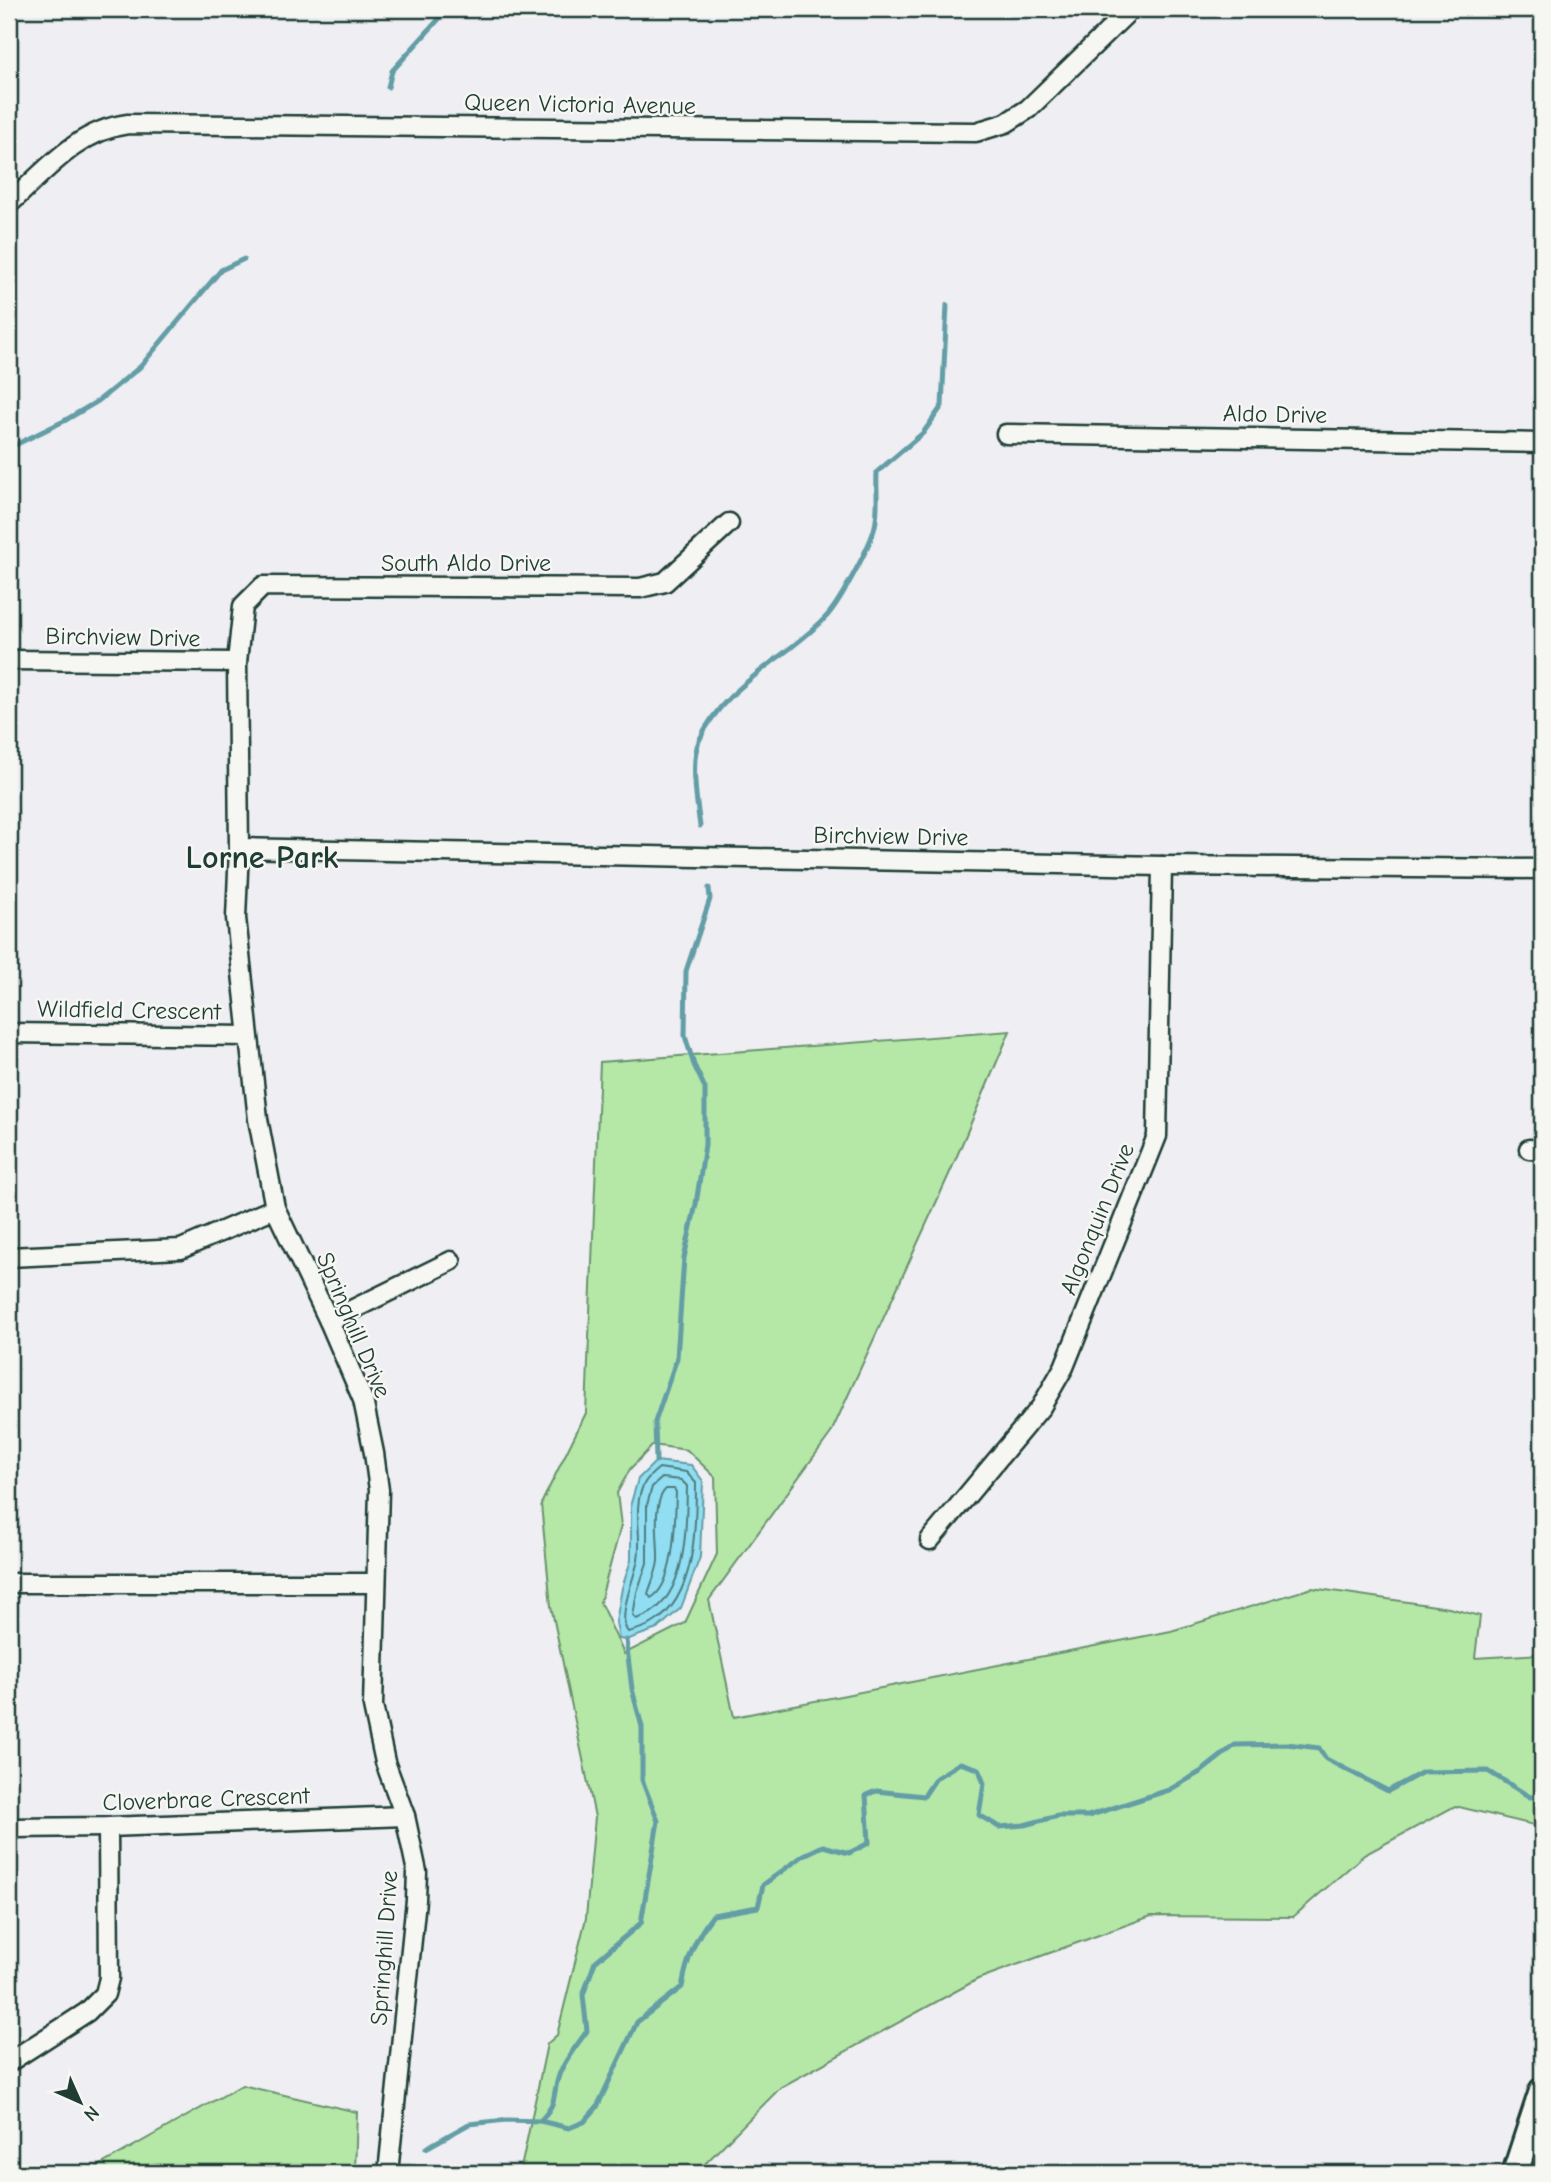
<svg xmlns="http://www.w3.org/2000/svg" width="1551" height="2182" font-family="'Comic Neue',sans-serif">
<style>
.green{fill:#b5e7a7;stroke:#6a926e;stroke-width:2;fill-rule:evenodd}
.water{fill:#91ddf1;stroke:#639da5;stroke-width:2}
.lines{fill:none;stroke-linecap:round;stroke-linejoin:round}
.shore{stroke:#4d7d80;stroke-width:2}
.stream{stroke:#639da5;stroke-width:5}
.street-casing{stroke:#1f3d34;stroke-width:23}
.secondary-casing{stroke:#1f3d34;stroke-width:30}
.street{stroke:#f6f6f2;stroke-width:18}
.secondary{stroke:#f6f6f2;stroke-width:24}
.labels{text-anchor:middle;stroke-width:5;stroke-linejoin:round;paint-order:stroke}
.street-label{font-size:24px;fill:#1f3d34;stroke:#f6f6f2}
.district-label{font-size:32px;font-weight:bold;fill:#1f3d34;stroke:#f6f6f2}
</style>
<rect width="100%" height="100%" fill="#eeeef3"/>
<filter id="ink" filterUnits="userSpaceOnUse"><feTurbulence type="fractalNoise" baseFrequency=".0143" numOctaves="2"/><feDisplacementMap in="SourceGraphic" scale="14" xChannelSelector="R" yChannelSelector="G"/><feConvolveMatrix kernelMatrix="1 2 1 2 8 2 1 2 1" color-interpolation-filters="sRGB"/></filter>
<g filter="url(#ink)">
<!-- green -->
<g class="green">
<path d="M1010,1031L951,1170L831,1433L709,1600L734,1717L1171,1631L1312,1588L1449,1608L1480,1616L1475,1658L1542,1654V1827L1455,1806L1364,1855L1293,1917L1151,1916L978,1979L781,2087L696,2173H520L547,2044L557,2035L586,1918L595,1817L551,1606L541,1504L586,1413L600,1062ZM653,1445L687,1450L715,1477L717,1554L685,1623L624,1654L600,1602L621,1526L617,1493L630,1469Z"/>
<polygon points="242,2085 357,2112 355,2173 86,2173"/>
</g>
<!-- water -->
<polygon class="water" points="656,1461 691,1465 703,1481 700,1557 681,1608 657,1629 626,1640 619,1639 616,1622 622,1588 631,1560 631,1503 638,1479"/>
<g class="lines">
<!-- shore -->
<g class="shore">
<path d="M659,1468L686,1472L696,1483C696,1526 696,1598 653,1623C646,1627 636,1630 628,1632C617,1618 633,1581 637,1564C644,1539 631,1509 644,1484C647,1478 654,1472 659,1468Z"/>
<path d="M662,1478L681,1480L687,1486C686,1529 688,1606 636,1619L633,1616L637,1592L647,1563V1505L652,1487Z"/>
<path d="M666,1489H674L676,1492C675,1518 676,1584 651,1598L648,1594C651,1583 657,1572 658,1561C659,1542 651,1502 666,1489Z"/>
</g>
<!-- stream -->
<g class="stream">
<polyline points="388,87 392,71 448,9"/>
<polyline points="9,448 64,421 98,401 140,367 221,270 244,259"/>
<path d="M700,826C697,804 690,761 699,741C723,686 784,660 824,619C838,606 871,545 875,526C879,509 876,489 877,472L923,433L942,406L947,305"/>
<polyline points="656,1461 655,1422 677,1358 684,1258 696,1204 705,1145 705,1088 694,1065 685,1036 686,971 710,899 709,888"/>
<path d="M540,2121L569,2128L584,2122L597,2107L637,2022L682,1987C687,1959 695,1938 713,1915L758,1907L763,1885L804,1855L823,1846L849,1853L869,1843L866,1795L876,1791L924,1796L936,1778L960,1763L979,1769L984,1784L979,1815L999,1827L1024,1825L1058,1816H1088L1169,1790L1202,1771L1235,1745L1287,1744L1319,1748L1326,1759L1388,1791L1423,1772L1488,1771L1530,1797L1542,1796"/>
<path d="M426,2148L469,2124L506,2120L540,2121C559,2101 551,2098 559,2075C565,2059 577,2045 587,2031L583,1995L595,1962L641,1923L658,1821L642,1780V1727L632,1689L626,1640"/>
</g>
<!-- street casing -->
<g class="street-casing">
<g id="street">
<path d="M9,204C44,172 78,130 128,124L976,132L1006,123L1028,109L1131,9"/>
<polyline points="1006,434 1542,443"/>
<polyline points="9,660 237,662"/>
<polyline points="239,848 1162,866 1542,869"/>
<polyline points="9,1033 248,1036"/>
<polyline points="1529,1149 1542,1150"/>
<polyline points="9,1257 181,1249 275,1208"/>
<polyline points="329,1321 451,1261"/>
<polyline points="930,1540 1041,1407 1064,1367 1157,1136 1162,866"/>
<polyline points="9,1583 376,1583"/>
<polyline points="9,1828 108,1827 405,1816"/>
<polyline points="9,2062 87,2012 105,1994 109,1978 108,1827"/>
<polyline points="388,2173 416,1900 417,1872 405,1816 385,1762 373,1706 379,1490 374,1453 363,1400 329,1321 275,1208 258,1119 236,918 239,848 237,662 243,606 263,586 640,588 665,582 729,523"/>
</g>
</g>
<!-- secondary casing -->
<g class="secondary-casing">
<polyline id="secondary" points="1515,2173 1542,2091"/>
</g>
<!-- street -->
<use href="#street" class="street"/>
<!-- secondary -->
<use href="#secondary" class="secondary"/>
</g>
</g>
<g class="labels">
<!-- street labels -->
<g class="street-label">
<text transform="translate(580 104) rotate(1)" y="8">Queen Victoria Avenue</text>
<text transform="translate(1275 414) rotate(1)" y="8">Aldo Drive</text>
<text x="466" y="571">South Aldo Drive</text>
<text transform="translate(123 637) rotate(1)" y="8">Birchview Drive</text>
<text transform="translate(891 836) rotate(1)" y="8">Birchview Drive</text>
<text transform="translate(129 1010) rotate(1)" y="8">Wildfield Crescent</text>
<text transform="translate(1097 1219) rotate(-68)" y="8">Algonquin Drive</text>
<text transform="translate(354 1325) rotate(67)" y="8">Springhill Drive</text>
<text transform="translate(206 1799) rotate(-2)" y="8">Cloverbrae Crescent</text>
<text transform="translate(384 1948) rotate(-86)" y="8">Springhill Drive</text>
</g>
<!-- district labels -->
<g class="district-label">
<text x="262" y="868">Lorne Park</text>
</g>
</g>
<!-- margin -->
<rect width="1551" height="2182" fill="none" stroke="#f6f6f2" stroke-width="35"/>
<rect x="18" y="18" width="1516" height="2147" fill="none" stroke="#1f3d34" stroke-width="2.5" filter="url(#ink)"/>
<!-- north arrow -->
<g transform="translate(80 2102) rotate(135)" stroke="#f6f6f2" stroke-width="5" paint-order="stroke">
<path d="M0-5L12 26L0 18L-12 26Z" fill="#1f3d34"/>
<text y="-10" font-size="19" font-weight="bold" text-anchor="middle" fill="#1f3d34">N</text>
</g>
</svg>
